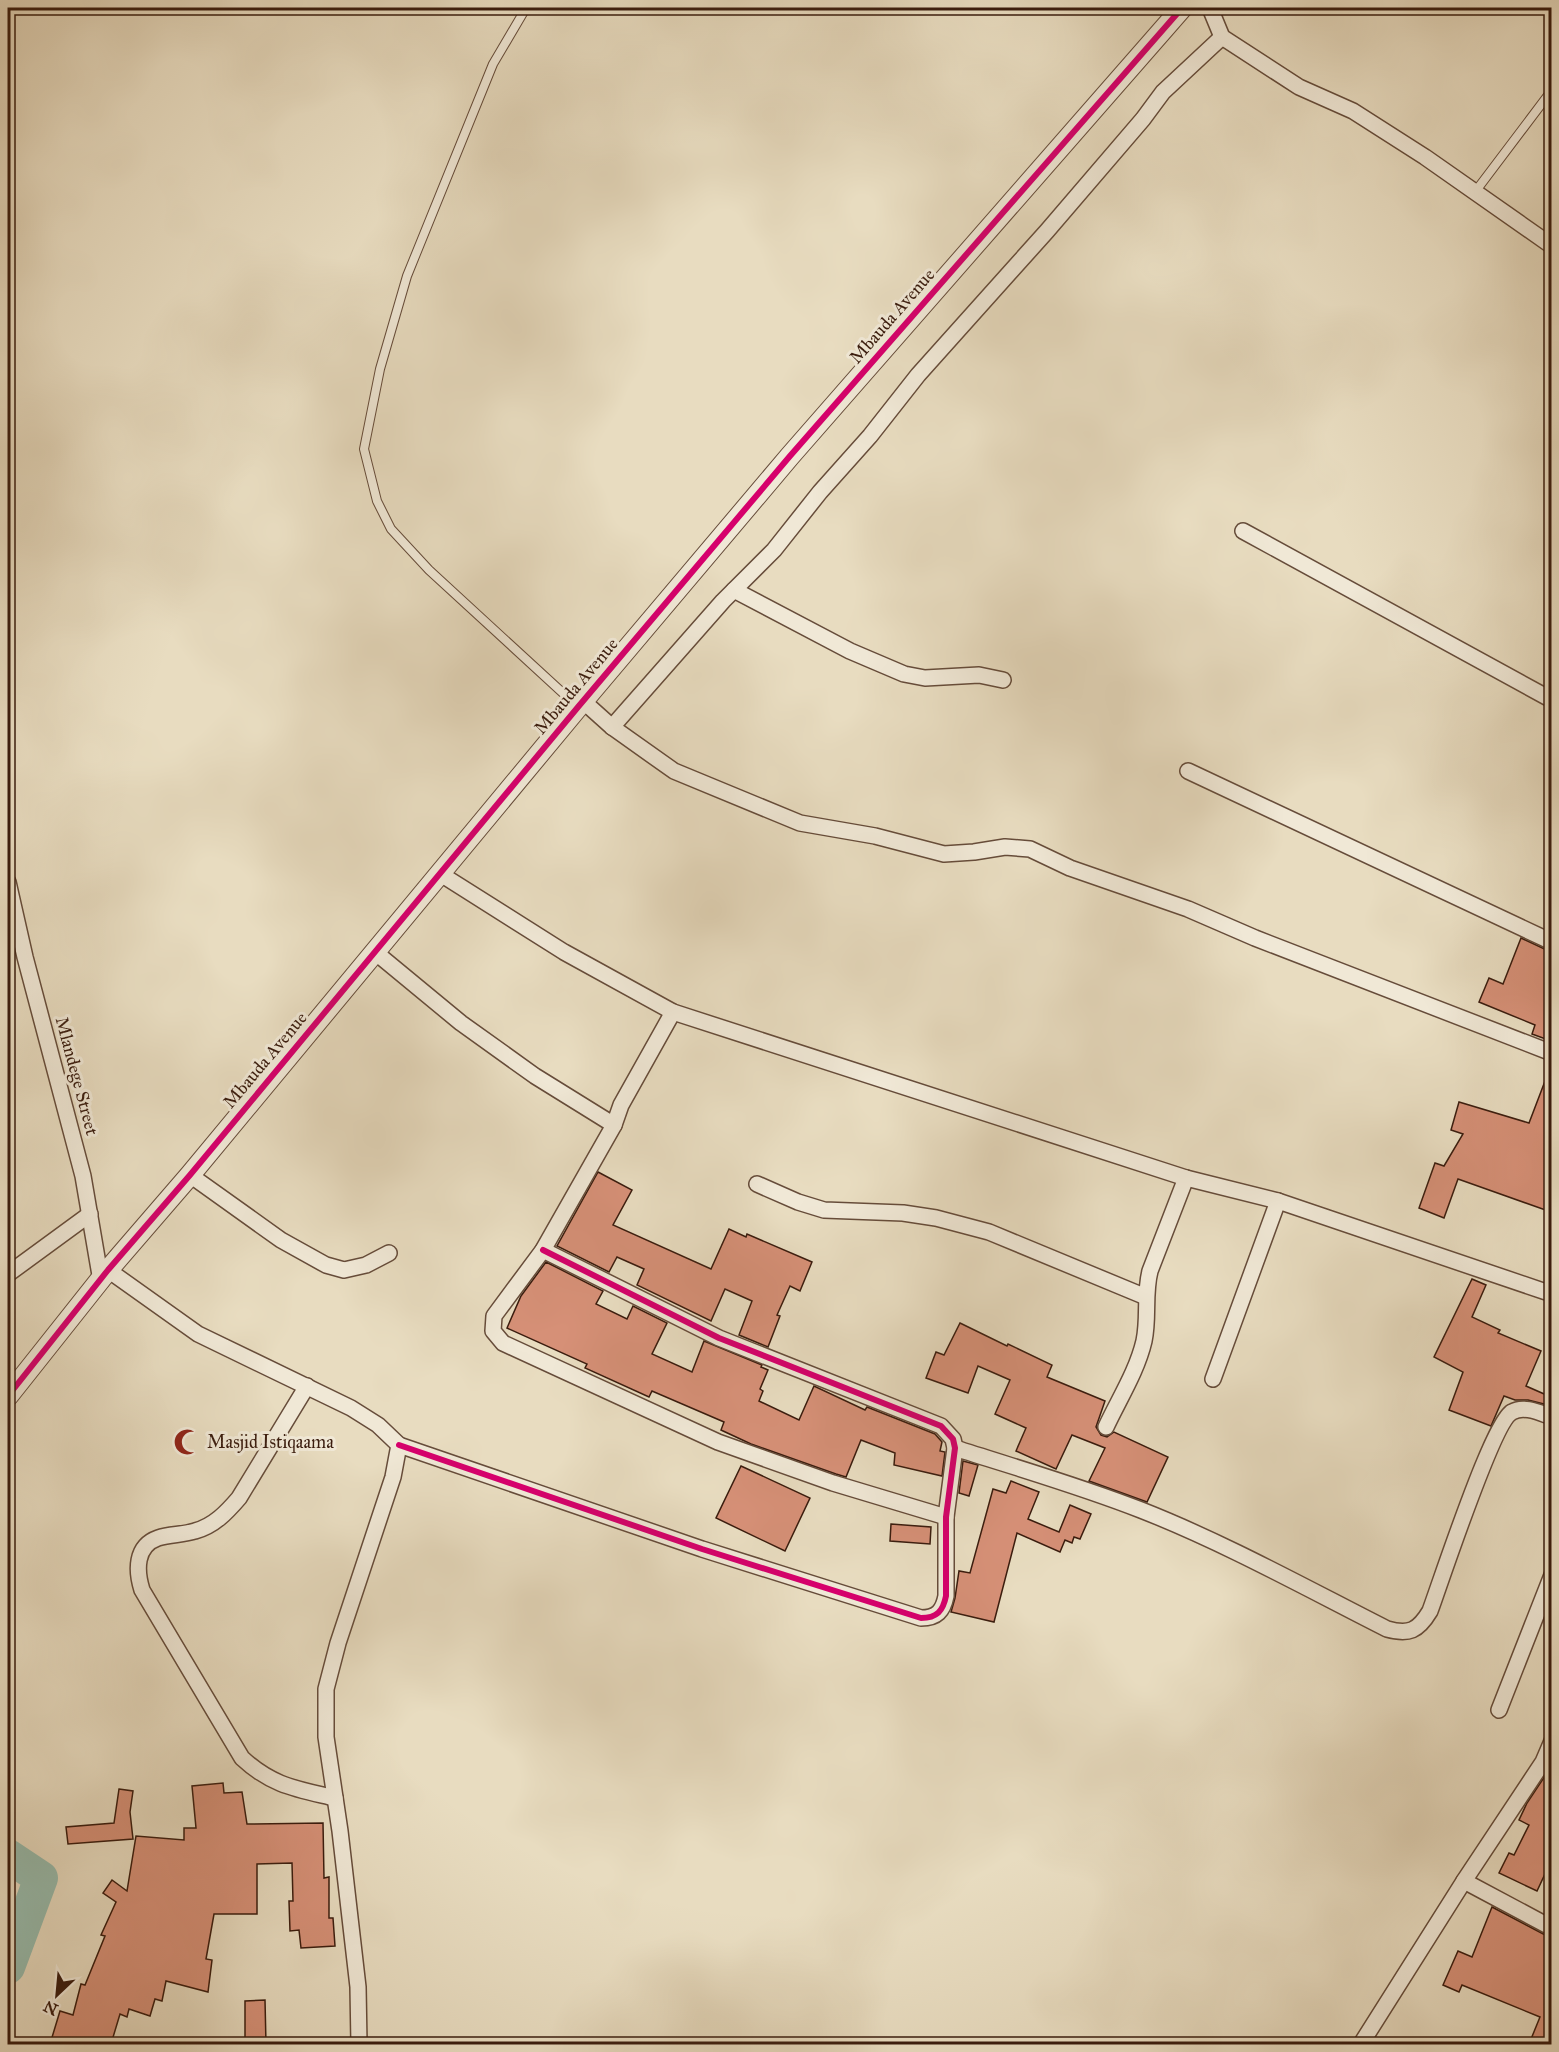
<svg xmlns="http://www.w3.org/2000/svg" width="1559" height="2052" font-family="'IM FELL Great Primer',serif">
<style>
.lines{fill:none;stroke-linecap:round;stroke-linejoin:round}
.river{stroke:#98bcad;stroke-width:34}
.building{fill:#d69077;stroke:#3a1c0e;stroke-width:1.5}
.service-casing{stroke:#664c3a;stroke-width:10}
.minor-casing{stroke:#664c3a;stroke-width:18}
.tertiary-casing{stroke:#664c3a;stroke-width:22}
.service{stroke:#f0e8d6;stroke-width:8}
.minor{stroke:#f0e8d6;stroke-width:15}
.tertiary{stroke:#f0e8d6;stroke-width:20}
.cycleway-casing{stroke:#f0e8d6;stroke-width:10}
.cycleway{stroke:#d6006c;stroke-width:6}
.labels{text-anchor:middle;stroke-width:6;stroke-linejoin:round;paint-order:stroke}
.street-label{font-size:18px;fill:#3a1c0e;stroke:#f0e8d6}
.poi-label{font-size:18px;fill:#3a1c0e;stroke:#f0e8d6;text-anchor:start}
</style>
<rect width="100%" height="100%" fill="#e8dcc0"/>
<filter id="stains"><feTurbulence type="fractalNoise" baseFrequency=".00333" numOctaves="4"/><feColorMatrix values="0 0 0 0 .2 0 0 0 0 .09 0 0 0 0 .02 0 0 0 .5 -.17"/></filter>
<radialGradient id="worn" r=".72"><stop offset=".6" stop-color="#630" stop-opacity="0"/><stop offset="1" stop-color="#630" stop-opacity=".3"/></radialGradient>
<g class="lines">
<!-- river -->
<polyline class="river" points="8,1856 41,1878 8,1967"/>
</g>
<!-- building -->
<g class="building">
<polygon points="1521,938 1551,952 1551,1041 1532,1034 1535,1025 1479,1002 1489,978 1503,984"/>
<polygon points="1550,1068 1551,1068 1551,1212 1458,1179 1444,1218 1419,1208 1435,1163 1444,1166 1463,1134 1451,1130 1459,1102 1529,1123"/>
<polygon points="598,1172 632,1190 613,1225 711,1269 729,1229 746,1237 747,1234 812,1262 800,1291 790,1286 777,1315 780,1316 768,1347 739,1335 752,1301 725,1289 711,1321 637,1285 644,1269 617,1257 609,1272 557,1246"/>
<polygon points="546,1262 603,1291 596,1304 627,1319 633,1306 667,1323 652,1354 692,1372 704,1341 762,1365 761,1367 768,1370 760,1389 763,1391 759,1401 799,1420 814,1386 865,1410 867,1407 935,1434 942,1442 940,1451 945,1452 942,1476 894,1465 895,1453 861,1440 846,1477 836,1474 751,1444 721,1430 724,1422 652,1391 649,1397 585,1368 587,1364 507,1328 521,1296"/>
<polygon points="1472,1279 1486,1285 1472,1317 1500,1330 1498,1333 1541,1351 1526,1386 1551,1397 1548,1405 1528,1400 1515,1400 1504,1396 1491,1426 1449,1410 1463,1372 1434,1357"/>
<polygon points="960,1323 1007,1346 1008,1344 1052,1365 1047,1377 1105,1401 1096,1427 1101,1435 1107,1437 1114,1432 1168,1457 1147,1502 1089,1481 1105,1448 1072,1435 1056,1469 1016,1451 1026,1428 995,1414 1010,1380 978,1366 968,1393 926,1378 936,1352 944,1355"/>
<polygon points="963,1461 978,1465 969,1496 959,1493"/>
<polygon points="741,1466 810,1498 785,1551 716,1518"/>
<polygon points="1011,1481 1039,1492 1028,1519 1059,1532 1070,1505 1091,1514 1080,1539 1074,1537 1072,1543 1065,1540 1060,1552 1017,1533 994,1622 951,1612 955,1598 959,1571 970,1573 993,1489 1006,1493"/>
<polygon points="891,1524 931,1527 930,1544 890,1541"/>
<polygon points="1551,1767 1551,1861 1537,1891 1499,1873 1509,1853 1514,1855 1529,1825 1519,1820 1527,1803"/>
<polygon points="223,1783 224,1793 242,1792 247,1824 323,1823 324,1878 329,1877 329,1918 333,1918 335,1946 301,1948 299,1930 290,1931 289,1901 293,1901 292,1863 257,1864 257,1914 214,1914 206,1959 212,1960 208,1992 166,1981 162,2001 155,1999 150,2016 129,2009 127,2017 120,2014 111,2044 50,2044 60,2011 73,2015 81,1984 85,1985 105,1936 101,1935 116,1902 103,1893 112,1880 127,1891 136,1836 184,1840 184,1828 196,1828 192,1786"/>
<polygon points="119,1789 133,1791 130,1812 133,1839 68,1844 66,1827 114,1823"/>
<polygon points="1492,1907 1551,1938 1551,2031 1546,2044 1529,2044 1540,2017 1462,1985 1459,1992 1443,1985 1458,1951 1472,1957"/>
<polygon points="265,2000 266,2044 245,2044 245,2001"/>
</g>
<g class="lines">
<!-- service casing -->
<g class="service-casing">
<g id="service">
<polyline points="526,8 493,64 407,276 380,369 364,449 377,501 391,529 429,570 577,706"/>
<polyline points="1475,192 1552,90"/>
</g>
</g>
<!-- minor casing -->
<g class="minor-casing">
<g id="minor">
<polyline points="1210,8 1222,37 1299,87 1353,111 1425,157 1552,246"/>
<polyline points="1243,531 1552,700"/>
<polyline points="734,590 850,651 904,674 925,678 979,675 1003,680"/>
<polyline points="583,701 612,727 674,771 800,823 875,836 944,854 974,852 1005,847 1030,849 1070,868 1188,909 1255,938 1552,1053"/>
<polyline points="612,727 723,601 774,550 820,492 870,436 918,375 1047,231 1143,119 1163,92 1222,37"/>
<polyline points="1188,771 1552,942"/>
<polyline points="439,873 564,952 673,1012 1186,1178 1278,1201 1552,1294"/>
<polyline points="8,882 25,957 83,1176 101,1281"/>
<polyline points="375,952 461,1023 535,1076 614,1125"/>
<polyline points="673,1012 621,1105 614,1125 543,1250 494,1316 493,1331 503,1343 718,1442 833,1483 946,1517"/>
<polyline points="190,1175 281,1240 326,1265 344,1270 366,1265 389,1253"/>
<polyline points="757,1184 798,1202 824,1210 903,1213 936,1218 989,1232 1146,1297"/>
<polyline points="108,1270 198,1334 351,1408 378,1425 399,1445 393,1477 338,1643 326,1689 326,1737 340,1831 358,1987 359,2044"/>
<polyline points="8,1274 90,1214"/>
<polyline points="1213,1379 1278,1201"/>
<path d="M307,1386L239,1498C227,1512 214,1526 195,1531C183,1535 170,1534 158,1538C135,1546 136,1571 142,1590L242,1758C272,1786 297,1789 335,1798"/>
<path d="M1106,1427C1119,1399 1137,1371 1144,1341C1149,1318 1144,1294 1150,1271L1186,1178"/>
<path d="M399,1445L702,1549L921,1618C937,1618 943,1611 946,1596V1517L955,1448L953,1439L941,1426L719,1338L543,1250"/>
<path d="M955,1448C1017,1468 1080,1486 1141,1510C1225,1543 1306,1588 1387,1629C1409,1635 1418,1631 1430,1611C1441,1581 1493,1422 1512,1412C1524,1405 1540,1413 1552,1417"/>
<polyline points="1499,1710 1552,1575"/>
<polyline points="1464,1881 1552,1928"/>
<polyline points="1361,2044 1464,1881 1543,1762 1552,1741"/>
</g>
</g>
<!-- tertiary casing -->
<g class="tertiary-casing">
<polyline id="tertiary" points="8,1396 108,1270 190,1175 578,707 790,456 1182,8"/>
</g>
<!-- service -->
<use href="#service" class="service"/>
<!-- minor -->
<use href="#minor" class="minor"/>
<!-- tertiary -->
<use href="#tertiary" class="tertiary"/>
<!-- cycleway casing -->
<g class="cycleway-casing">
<g id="cycleway">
<polyline points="8,1396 108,1270 190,1175 578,707 790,456 1182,8"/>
<path d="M399,1445L702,1549L921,1618C937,1618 943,1611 946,1596V1517L955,1448L953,1439L941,1426L719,1338L543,1250"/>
</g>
</g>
<!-- cycleway -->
<use href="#cycleway" class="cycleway"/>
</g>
<!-- icons -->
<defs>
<g id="mosque-bare" transform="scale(2.07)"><path d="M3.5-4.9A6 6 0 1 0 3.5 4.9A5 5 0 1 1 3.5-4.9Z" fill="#8f2418" stroke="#f0e8d6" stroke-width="2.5" paint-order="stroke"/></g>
</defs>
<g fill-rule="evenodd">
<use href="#mosque-bare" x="187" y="1442"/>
</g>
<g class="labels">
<!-- street labels -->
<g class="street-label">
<text transform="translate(892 316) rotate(-49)" y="6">Mbauda Avenue</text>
<text transform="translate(576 686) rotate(-50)" y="6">Mbauda Avenue</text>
<text transform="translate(265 1060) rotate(-50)" y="6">Mbauda Avenue</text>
<text transform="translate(77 1076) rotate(75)" y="6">Mlandege Street</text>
</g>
<!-- poi labels -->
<g class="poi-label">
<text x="207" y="1448">Masjid Istiqaama</text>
</g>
</g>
<!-- margin -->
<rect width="1559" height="2052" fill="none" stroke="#e8dcc0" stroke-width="30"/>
<rect x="9" y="9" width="1541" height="2034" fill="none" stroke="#3a1c0e" stroke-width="3"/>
<rect x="15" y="15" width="1529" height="2022" fill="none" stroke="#3a1c0e" stroke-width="1.5"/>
<!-- north arrow -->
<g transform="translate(57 1995) rotate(206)" stroke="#f0e8d6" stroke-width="4.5" paint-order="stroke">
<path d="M0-4.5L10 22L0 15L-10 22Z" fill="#3a1c0e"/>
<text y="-9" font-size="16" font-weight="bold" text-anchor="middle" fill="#3a1c0e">N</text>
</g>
<rect width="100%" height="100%" filter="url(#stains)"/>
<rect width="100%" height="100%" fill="url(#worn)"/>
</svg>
